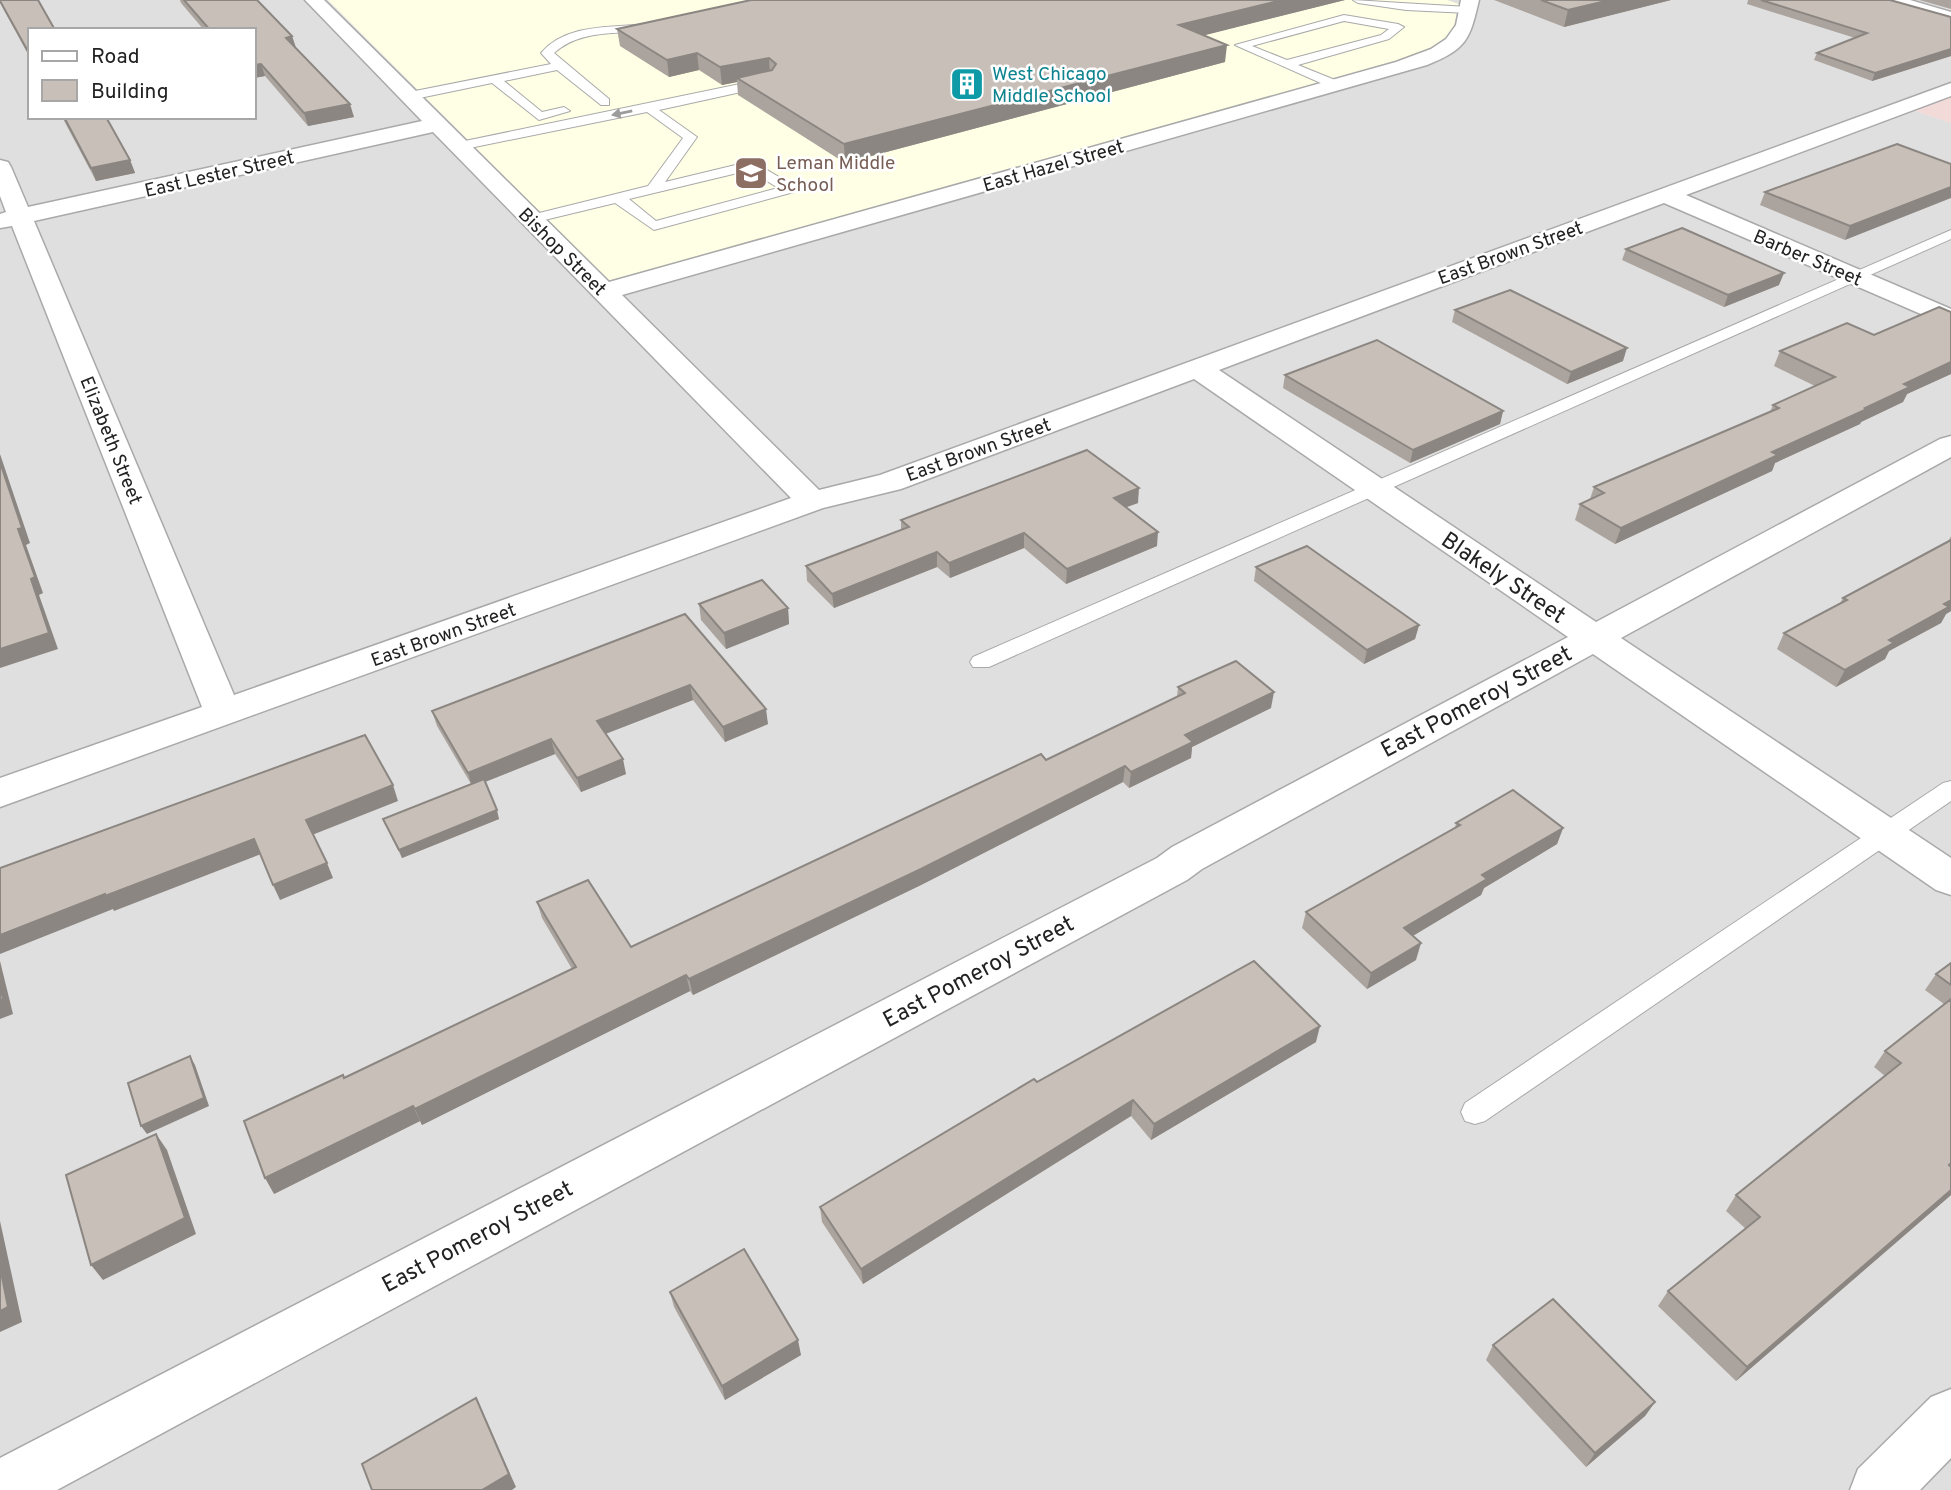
<svg xmlns="http://www.w3.org/2000/svg" width="1951" height="1490" font-family="Overpass,sans-serif">
<style>
.residential{fill:#e0dfdf;fill-rule:evenodd}
.commercial{fill:#f2dad9}
.education{fill:#ffffe5}
.lines{fill:none;stroke-linecap:round;stroke-linejoin:round}
.service-casing{stroke:#a9a9a9;stroke-width:2}
.minor-casing{stroke:#a9a9a9;stroke-width:3}
.service{fill:#fff;fill-rule:evenodd}
.minor{fill:#fff;fill-rule:evenodd}
.wall{fill:#aba49e}
.shaded-wall{fill:#8b8681}
.building{fill:#c7bfb8;stroke:#8b8681;stroke-width:2}
.oneway{fill:#9c9c9c}
.labels{text-anchor:middle;stroke-width:5;stroke-linejoin:round;paint-order:stroke}
.far-culture-label{font-size:19px;fill:#0d838f;stroke:#fff;text-anchor:start}
.far-education-label{font-size:19px;fill:#785e54;stroke:#fff;text-anchor:start}
.far-street-label{font-size:19px;fill:#222;stroke:#fff}
.street-label{font-size:23px;fill:#222;stroke:#fff}
</style>
<rect width="100%" height="100%" fill="#f2efe9"/>
<!-- residential -->
<path class="residential" d="M0,0H328L610,281L1459,5L1447,0H1951V82L1893,103L1951,123V1490H0ZM30,30H254V117H30Z"/>
<!-- commercial -->
<polygon class="commercial" points="1951,82 1951,123 1892,103"/>
<!-- education -->
<polygon class="education" points="328,0 1447,0 1459,4 1453,31 1434,48 1393,64 610,282"/>
<g class="lines">
<!-- service casing -->
<g class="service-casing">
<g id="service">
<polygon points="1353,0 1468,7 1473,10 1468,13 1406,10 1358,3"/>
<path d="M1344,15L1398,24L1404,27L1389,39L1298,65L1340,82V88H1332L1235,45ZM1344,21L1389,29L1381,35L1287,60L1252,46Z"/>
<path d="M647,24L653,27L651,29C617,36 582,28 554,53L609,99V105H601L557,70L504,81L542,112L564,107L570,111L539,120L492,83L410,100L404,96L410,92L551,64L541,53C567,23 611,28 647,24Z"/>
<path d="M769,78L775,82L773,85L659,110L697,137L665,182L752,161L794,186V192L654,230L615,203L532,223L525,219L527,216L648,186L683,138L647,112L460,150L453,146L460,142ZM750,170L778,188L656,221L629,199Z"/>
<polygon points="1951,230 1951,239 989,667 973,667 970,662 973,657"/>
<polygon points="1951,781 1951,801 1485,1121 1475,1124 1465,1121 1461,1112 1465,1103 1943,783"/>
</g>
</g>
<!-- minor casing -->
<g class="minor-casing">
<g id="minor">
<path d="M305,0H324L609,282L1396,62L1431,49L1446,39L1456,25L1461,0H1479C1470,39 1467,49 1427,65L622,295L819,490L880,475L1951,83V96L1686,195L1951,309V327L1664,203L1219,370L1596,622L1940,439L1951,436V457L1621,638L1951,858V895L1936,890L1593,654L1202,869L1187,880L57,1490H0V1458L1157,858L1172,847L1568,637L1194,379L901,489L823,508L0,807V778L202,707L12,226L0,228V214L6,212L0,196V160L8,162L11,167L28,207L422,121ZM433,132L791,498L234,695L34,221Z"/>
<polygon points="1881,0 1910,0 1951,12 1951,24 1884,4"/>
<polygon points="1951,1389 1951,1458 1920,1490 1850,1490 1858,1469 1931,1397"/>
</g>
</g>
<!-- service -->
<use href="#service" class="service"/>
<!-- minor -->
<use href="#minor" class="minor"/>
</g>
<!-- wall -->
<g class="wall">
<polygon points="180,0 257,0 292,36 296,48 354,117 308,126 265,76 254,78 254,30 204,30 181,3"/>
<polygon points="751,0 1345,0 1204,35 1225,62 845,163 738,95 737,82 722,85 699,70 669,77 620,46 617,29"/>
<polygon points="1494,0 1671,0 1564,27"/>
<polygon points="1748,0 1890,0 1951,17 1951,56 1872,81 1814,60 1817,53 1855,38 1747,4"/>
<polygon points="1919,0 1951,0 1951,9"/>
<polygon points="0,1 30,30 30,58 5,12"/>
<polygon points="62,117 106,117 130,160 135,173 96,181"/>
<polygon points="1897,144 1845,240 1760,205 1765,192"/>
<polygon points="1626,249 1779,285 1724,307 1622,260"/>
<polygon points="1455,310 1623,361 1567,384 1452,322"/>
<polygon points="1951,312 1951,374 1907,394 1903,402 1861,422 1860,424 1775,463 1772,471 1615,544 1575,520 1580,504 1590,499 1594,487 1770,412 1773,405 1815,386 1774,366 1780,351 1874,335"/>
<polygon points="1285,375 1503,411 1500,424 1410,463 1283,388"/>
<polygon points="1138,503 1126,507 1157,546 1066,584 1024,548 950,578 937,567 834,608 807,581 806,566 901,530 901,520"/>
<polygon points="1951,536 1951,611 1946,614 1941,623 1889,651 1885,659 1836,687 1777,649 1784,633 1839,605 1843,598 1948,542"/>
<polygon points="1256,567 1419,625 1415,639 1364,664 1254,581"/>
<polygon points="699,604 788,608 789,624 726,649 701,620"/>
<polygon points="685,614 768,724 725,742 693,700 605,734 626,774 581,792 555,754 485,782 499,819 402,858 383,819 471,784 437,726 432,711"/>
<polygon points="1178,687 1271,708 1192,747 1191,758 1129,788 1123,782 921,885 693,995 690,991 422,1125 420,1121 274,1194 344,1078 572,969 542,918 537,902 631,947 1046,760 1177,697"/>
<polygon points="1456,823 1563,828 1557,844 1484,888 1481,895 1413,936 1416,960 1367,989 1302,928 1306,912 1455,828"/>
<polygon points="1951,963 1951,1195 1736,1381 1658,1306 1668,1291 1746,1229 1726,1211 1736,1195 1885,1076 1874,1067 1885,1051 1944,1004 1925,990 1936,974"/>
<polygon points="1316,1042 1151,1140 1131,1116 863,1284 822,1222 820,1207 1037,1082"/>
<polygon points="670,1292 801,1355 725,1400 674,1307"/>
<polygon points="1493,1345 1655,1402 1645,1416 1586,1467 1486,1360"/>
</g>
<!-- shaded-wall -->
<g class="shaded-wall">
<polygon points="1282,0 1345,0 1178,42 1179,25"/>
<polygon points="1610,0 1671,0 1564,27 1568,10"/>
<polygon points="292,36 296,48 286,38"/>
<polygon points="1227,45 1225,62 845,163 844,144"/>
<polygon points="1951,49 1951,56 1872,81 1875,73"/>
<polygon points="697,53 699,70 669,77 667,60"/>
<polygon points="769,58 770,76 737,78 737,82 722,85 720,67"/>
<polygon points="261,64 265,76 254,78 254,65"/>
<polygon points="350,104 354,117 308,126 304,113"/>
<polygon points="130,160 135,173 96,181 91,168"/>
<polygon points="1951,187 1951,198 1845,240 1850,226"/>
<polygon points="1784,273 1779,285 1724,307 1728,295"/>
<polygon points="1627,348 1623,361 1567,384 1571,372"/>
<polygon points="1951,362 1951,374 1907,394 1903,402 1861,422 1860,424 1775,463 1772,471 1615,544 1621,528 1904,384"/>
<polygon points="1503,411 1500,424 1410,463 1413,450"/>
<polygon points="0,454 30,543 26,545 43,593 39,595 58,649 0,668 0,649 31,579 0,462"/>
<polygon points="1139,488 1138,503 1113,512 1114,498"/>
<polygon points="1158,532 1157,546 1066,584 1067,569"/>
<polygon points="1024,533 1024,548 950,578 949,563"/>
<polygon points="937,552 937,567 834,608 832,594"/>
<polygon points="1951,600 1951,611 1946,614 1941,623 1889,651 1885,659 1836,687 1845,670"/>
<polygon points="788,608 789,624 726,649 724,633"/>
<polygon points="1419,625 1415,639 1364,664 1367,650"/>
<polygon points="690,685 693,700 600,736 597,721"/>
<polygon points="1274,692 1271,708 1192,747 1191,758 1129,788 1131,772 1185,735"/>
<polygon points="766,709 768,724 725,742 723,727"/>
<polygon points="551,739 555,754 472,787 468,773"/>
<polygon points="623,759 626,774 581,792 577,778"/>
<polygon points="1125,766 1123,782 921,885 693,995 689,979"/>
<polygon points="393,785 398,801 312,835 306,820"/>
<polygon points="497,810 499,819 402,858 399,850"/>
<polygon points="1563,828 1557,844 1484,888 1481,895 1399,944 1404,928 1482,875"/>
<polygon points="254,839 261,854 114,911 113,909 0,954 0,935 105,894"/>
<polygon points="327,863 333,878 280,900 273,885"/>
<polygon points="1421,943 1416,960 1367,989 1371,973"/>
<polygon points="0,961 13,1014 0,1019"/>
<polygon points="686,975 690,991 422,1125 415,1109"/>
<polygon points="1320,1026 1316,1042 1151,1140 1154,1124"/>
<polygon points="190,1056 195,1065 209,1106 147,1134 141,1126"/>
<polygon points="1133,1100 1131,1116 863,1284 861,1269"/>
<polygon points="413,1106 420,1121 274,1194 265,1178"/>
<polygon points="156,1134 167,1150 196,1234 103,1280 91,1265"/>
<polygon points="1951,1190 1951,1195 1736,1381 1747,1367"/>
<polygon points="0,1221 22,1322 0,1332"/>
<polygon points="798,1340 801,1355 725,1400 722,1386"/>
<polygon points="476,1398 516,1487 512,1490 482,1490"/>
<polygon points="1655,1402 1645,1416 1586,1467 1595,1453"/>
</g>
<!-- building -->
<g class="building">
<polygon points="1,0 38,0 55,30 30,30 30,55 0,1"/>
<polygon points="184,0 257,0 292,36 286,38 350,104 304,113 261,64 254,65 254,30 210,30"/>
<polygon points="751,0 1282,0 1179,25 1227,45 844,144 737,78 772,70 776,64 769,58 720,67 697,53 667,60 617,29"/>
<polygon points="1541,0 1610,0 1568,10"/>
<polygon points="1761,0 1890,0 1951,17 1951,49 1875,73 1817,53 1867,33"/>
<polygon points="64,117 106,117 130,160 91,168"/>
<polygon points="1897,144 1951,164 1951,187 1850,226 1765,192"/>
<polygon points="1682,228 1784,273 1728,295 1626,249"/>
<polygon points="1510,290 1627,348 1571,372 1455,310"/>
<polygon points="1939,307 1951,312 1951,362 1904,384 1910,387 1865,408 1867,409 1772,452 1778,455 1621,528 1580,504 1604,493 1594,487 1779,408 1773,405 1835,377 1780,351 1847,323 1874,335"/>
<polygon points="1377,340 1503,411 1413,450 1285,375"/>
<polygon points="1087,450 1139,488 1114,498 1158,532 1067,569 1024,533 949,563 937,552 832,594 806,566 909,527 901,520"/>
<polygon points="0,462 22,528 18,529 35,577 31,579 49,633 0,649"/>
<polygon points="1951,540 1951,600 1944,604 1949,607 1889,640 1894,643 1845,670 1784,633 1847,600 1843,598"/>
<polygon points="1307,546 1419,625 1367,650 1256,567"/>
<polygon points="762,580 788,608 724,633 699,604"/>
<polygon points="685,614 766,709 723,727 690,685 597,721 623,759 577,778 551,739 468,773 432,711"/>
<polygon points="1236,661 1274,692 1185,735 1193,742 1131,772 1125,766 921,869 689,979 686,975 415,1109 413,1106 265,1178 244,1121 343,1075 344,1078 576,967 537,902 588,880 631,947 1041,754 1046,760 1185,693 1178,687"/>
<polygon points="365,735 393,785 306,820 327,863 273,885 254,839 105,896 105,894 0,935 0,868"/>
<polygon points="484,779 497,810 399,850 383,819"/>
<polygon points="1513,790 1563,828 1482,875 1487,879 1404,928 1421,943 1371,973 1306,912 1460,825 1456,823"/>
<polygon points="1254,961 1320,1026 1154,1124 1133,1100 861,1269 820,1207 1034,1079 1037,1082"/>
<polygon points="1951,963 1951,985 1936,974"/>
<polygon points="0,987 3,999 0,1000"/>
<polygon points="1951,999 1951,1163 1949,1165 1951,1167 1951,1190 1747,1367 1668,1291 1760,1217 1736,1195 1901,1063 1885,1051"/>
<polygon points="190,1056 204,1098 141,1126 128,1083"/>
<polygon points="156,1134 185,1218 91,1265 66,1175"/>
<polygon points="744,1249 798,1340 722,1386 670,1292"/>
<polygon points="0,1267 8,1307 0,1311"/>
<polygon points="1553,1299 1655,1402 1595,1453 1493,1345"/>
<polygon points="476,1398 509,1474 482,1490 372,1490 362,1464"/>
</g>
<!-- one-way arrows -->
<defs><path id="oneway-solid" d="M-6-.8H1V-3.2L6.5 0L1 3.2V.8H-6Z" transform="scale(1.75)"/></defs>
<use class="oneway" href="#oneway-solid" transform="translate(622 113) rotate(168)"/>
<!-- icons -->
<defs>
<g id="building-square" transform="scale(1.75)"><rect x="-9" y="-9" width="18" height="18" rx="4" fill="#0f9aa8" stroke="#fff"/><path d="M-4-6H4V6H1V3H-1V6H-4ZM-2.5-4.3h1.7v1.8h-1.7ZM.8-4.3h1.7v1.8H.8ZM-2.5-1h1.7V.8h-1.7ZM.8-1h1.7V.8H.8Z" fill="#fff"/></g>
<g id="school-square" transform="scale(1.75)"><rect x="-9" y="-9" width="18" height="18" rx="4" fill="#8d6e63" stroke="#fff"/><path d="M0-5L7-2L0 1L-7-2ZM-4 1L0 2.5L4 1V4Q0 6-4 4Z" fill="#fff"/></g>
</defs>
<g fill-rule="evenodd">
<use href="#building-square" x="967" y="84"/>
<use href="#school-square" x="751" y="173"/>
</g>
<g class="labels">
<!-- far-culture labels -->
<g class="far-culture-label">
<text x="992" y="80">West Chicago<tspan x="992" dy="22">Middle School</tspan></text>
</g>
<!-- far-education labels -->
<g class="far-education-label">
<text x="776" y="169">Leman Middle<tspan x="776" dy="22">School</tspan></text>
</g>
<!-- far-street labels -->
<g class="far-street-label">
<text transform="translate(1053 165) rotate(-16)" y="7">East Hazel Street</text>
<text transform="translate(219 173) rotate(-13)" y="7">East Lester Street</text>
<text transform="translate(563 251) rotate(45)" y="7">Bishop Street</text>
<text transform="translate(1510 252) rotate(-20)" y="7">East Brown Street</text>
<text transform="translate(1808 257) rotate(23)" y="7">Barber Street</text>
<text transform="translate(112 440) rotate(68)" y="7">Elizabeth Street</text>
<text transform="translate(978 449) rotate(-20)" y="7">East Brown Street</text>
<text transform="translate(443 634) rotate(-20)" y="7">East Brown Street</text>
</g>
<!-- street labels -->
<g class="street-label">
<text transform="translate(1504 577) rotate(34)" y="8">Blakely Street</text>
<text transform="translate(1476 701) rotate(-28)" y="8">East Pomeroy Street</text>
<text transform="translate(978 971) rotate(-28)" y="8">East Pomeroy Street</text>
<text transform="translate(477 1236) rotate(-28)" y="8">East Pomeroy Street</text>
</g>
</g>
<!-- legend -->
<rect x="28" y="28" width="228" height="91" fill="#ffffff" stroke="#a7a7a7" stroke-width="2"/>
<rect x="42" y="51" width="35" height="10" fill="#ffffff" stroke="#a7a7a7" stroke-width="2"/>
<text x="91" y="63" font-size="21" fill="#222222">Road</text>
<rect x="42" y="80" width="35" height="21" fill="#c7bfb8" stroke="#a7a7a7" stroke-width="2"/>
<text x="91" y="98" font-size="21" fill="#222222">Building</text>
</svg>
